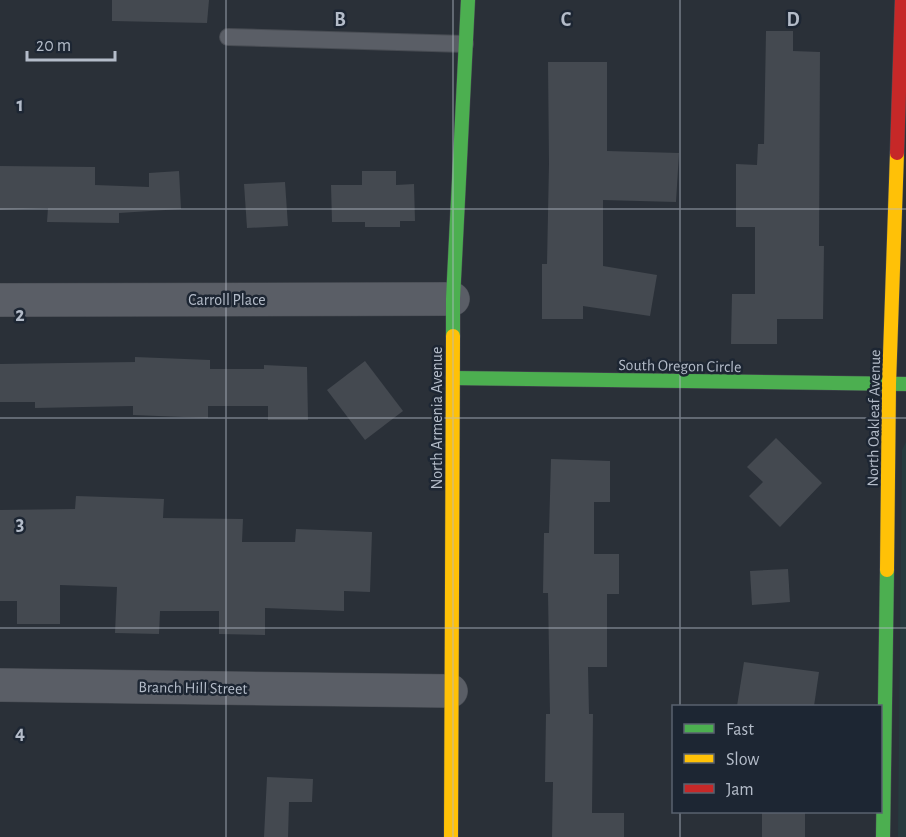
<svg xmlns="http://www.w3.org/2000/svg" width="906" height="837" font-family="'Alegreya Sans',sans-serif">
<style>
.green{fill:#273a3e}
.building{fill:#444950}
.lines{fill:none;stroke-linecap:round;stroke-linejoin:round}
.lane-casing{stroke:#484c53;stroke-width:18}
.street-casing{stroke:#484c53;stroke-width:34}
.fast-casing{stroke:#484c53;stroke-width:15}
.slow-casing{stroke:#484c53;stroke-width:15}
.jam-casing{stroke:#484c53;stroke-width:15}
.lane{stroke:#5a5e66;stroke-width:16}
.street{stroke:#5a5e66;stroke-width:33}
.fast{stroke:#4caf50;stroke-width:14}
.slow{stroke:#ffc107;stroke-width:14}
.jam{stroke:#c62828;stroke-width:14}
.grid{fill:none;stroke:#b4bcc9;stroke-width:1.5;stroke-opacity:0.55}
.labels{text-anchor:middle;stroke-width:5;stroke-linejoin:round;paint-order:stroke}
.street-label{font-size:16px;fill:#b4bcc9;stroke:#1d2633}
.grid-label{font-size:20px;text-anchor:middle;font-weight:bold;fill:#b4bcc9;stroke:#1d2633;stroke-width:5;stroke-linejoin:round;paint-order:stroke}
</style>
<rect width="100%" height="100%" fill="#2a3038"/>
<!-- green -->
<polygon class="green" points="906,442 906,837 898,837 902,450"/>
<!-- building -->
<g class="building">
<polygon points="112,0 209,0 207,23 112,21"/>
<polygon points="766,31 793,31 793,51 820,52 819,246 824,246 823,319 777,319 777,344 731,344 732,294 755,294 755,227 736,227 736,164 757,165 758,144 764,144"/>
<polygon points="548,62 607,62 607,151 679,153 676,202 603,200 603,266 657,275 650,316 583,306 583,319 542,319 542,264 547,264 549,164"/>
<polygon points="0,166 95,167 95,185 149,187 149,173 179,171 181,209 119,213 119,223 47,222 48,208 0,210"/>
<polygon points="362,171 396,171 396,185 414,184 415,221 400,221 400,227 365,227 365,222 332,222 331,185 362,185"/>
<polygon points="285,182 288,226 247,228 244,184"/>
<polygon points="135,357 210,360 210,369 264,369 264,365 307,367 308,420 268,420 268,406 208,406 208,418 133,415 133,406 35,408 35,402 0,402 0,364 135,362"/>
<polygon points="365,361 403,411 365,440 327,390"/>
<polygon points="776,438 822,483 780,527 749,496 763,482 747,467"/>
<polygon points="551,459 610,461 610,502 594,502 594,554 619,554 619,594 607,594 607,667 588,667 589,714 593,714 592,813 624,813 624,837 552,837 553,782 545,782 546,714 550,714 548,593 543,593 544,533 549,533"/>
<polygon points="76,496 164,499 163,518 243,519 242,542 295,542 296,529 372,532 370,592 344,591 344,611 265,608 265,635 219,634 219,611 160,611 159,634 115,633 117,587 60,585 60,624 17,624 17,601 0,601 0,510 75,509"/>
<polygon points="788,569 790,602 752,605 750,571"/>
<polygon points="744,662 819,672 814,706 737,706"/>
<polygon points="267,777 313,779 312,802 289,802 288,837 264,837"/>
<rect x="762" y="812" width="43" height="25"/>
</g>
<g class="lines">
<!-- lane casing -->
<g class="lane-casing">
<polyline id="lane" points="228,37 465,44"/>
</g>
<!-- street casing -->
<g class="street-casing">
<g id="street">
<polyline points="0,300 453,299"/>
<polyline points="0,685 451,691"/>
</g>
</g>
<!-- fast casing -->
<g class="fast-casing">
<g id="fast">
<polyline points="453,336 453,299 468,0"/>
<polyline points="453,378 906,384"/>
<polyline points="883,837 887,570"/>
</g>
</g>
<!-- slow casing -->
<g class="slow-casing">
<g id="slow">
<polyline points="887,570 889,384 897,153"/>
<polyline points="451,837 453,336"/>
</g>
</g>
<!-- jam casing -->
<g class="jam-casing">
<polyline id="jam" points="897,153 902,0"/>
</g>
<!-- lane -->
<use href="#lane" class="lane"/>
<!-- street -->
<use href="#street" class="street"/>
<!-- fast -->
<use href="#fast" class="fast"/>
<!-- slow -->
<use href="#slow" class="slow"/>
<!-- jam -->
<use href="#jam" class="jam"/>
</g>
<!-- grid -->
<path class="grid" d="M226,0V837M453,0V837M680,0V706M0,209H906M0,418H906M0,628H906M680,812V837"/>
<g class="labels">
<!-- street labels -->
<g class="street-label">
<text x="227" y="305">Carroll Place</text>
<text transform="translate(680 365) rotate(1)" y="6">South Oregon Circle</text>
<text transform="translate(436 418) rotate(-90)" y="6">North Armenia Avenue</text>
<text transform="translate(873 418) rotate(-89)" y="6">North Oakleaf Avenue</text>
<text transform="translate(193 687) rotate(1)" y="6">Branch Hill Street</text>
</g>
</g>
<g class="grid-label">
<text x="340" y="26">B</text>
<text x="566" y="26">C</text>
<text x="793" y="26">D</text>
<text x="20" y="111">1</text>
<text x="20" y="321">2</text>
<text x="20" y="530">3</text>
<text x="20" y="739">4</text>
</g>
<!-- legend -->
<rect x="672" y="705" width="210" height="108" fill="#1d2633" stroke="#59626f" stroke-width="1.5"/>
<rect x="684" y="724" width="30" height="9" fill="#4caf50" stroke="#59626f" stroke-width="1.5"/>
<text x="726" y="735" font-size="18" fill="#b4bcc9">Fast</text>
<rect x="684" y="754" width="30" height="9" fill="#ffc107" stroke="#59626f" stroke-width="1.5"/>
<text x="726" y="765" font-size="18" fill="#b4bcc9">Slow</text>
<rect x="684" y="784" width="30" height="9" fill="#c62828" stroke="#59626f" stroke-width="1.5"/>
<text x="726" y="795" font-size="18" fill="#b4bcc9">Jam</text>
<!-- scale -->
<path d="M27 51v9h88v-9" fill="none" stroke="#b4bcc9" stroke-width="3"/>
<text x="36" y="51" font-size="18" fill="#b4bcc9" stroke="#1d2633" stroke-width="4.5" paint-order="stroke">20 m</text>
</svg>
